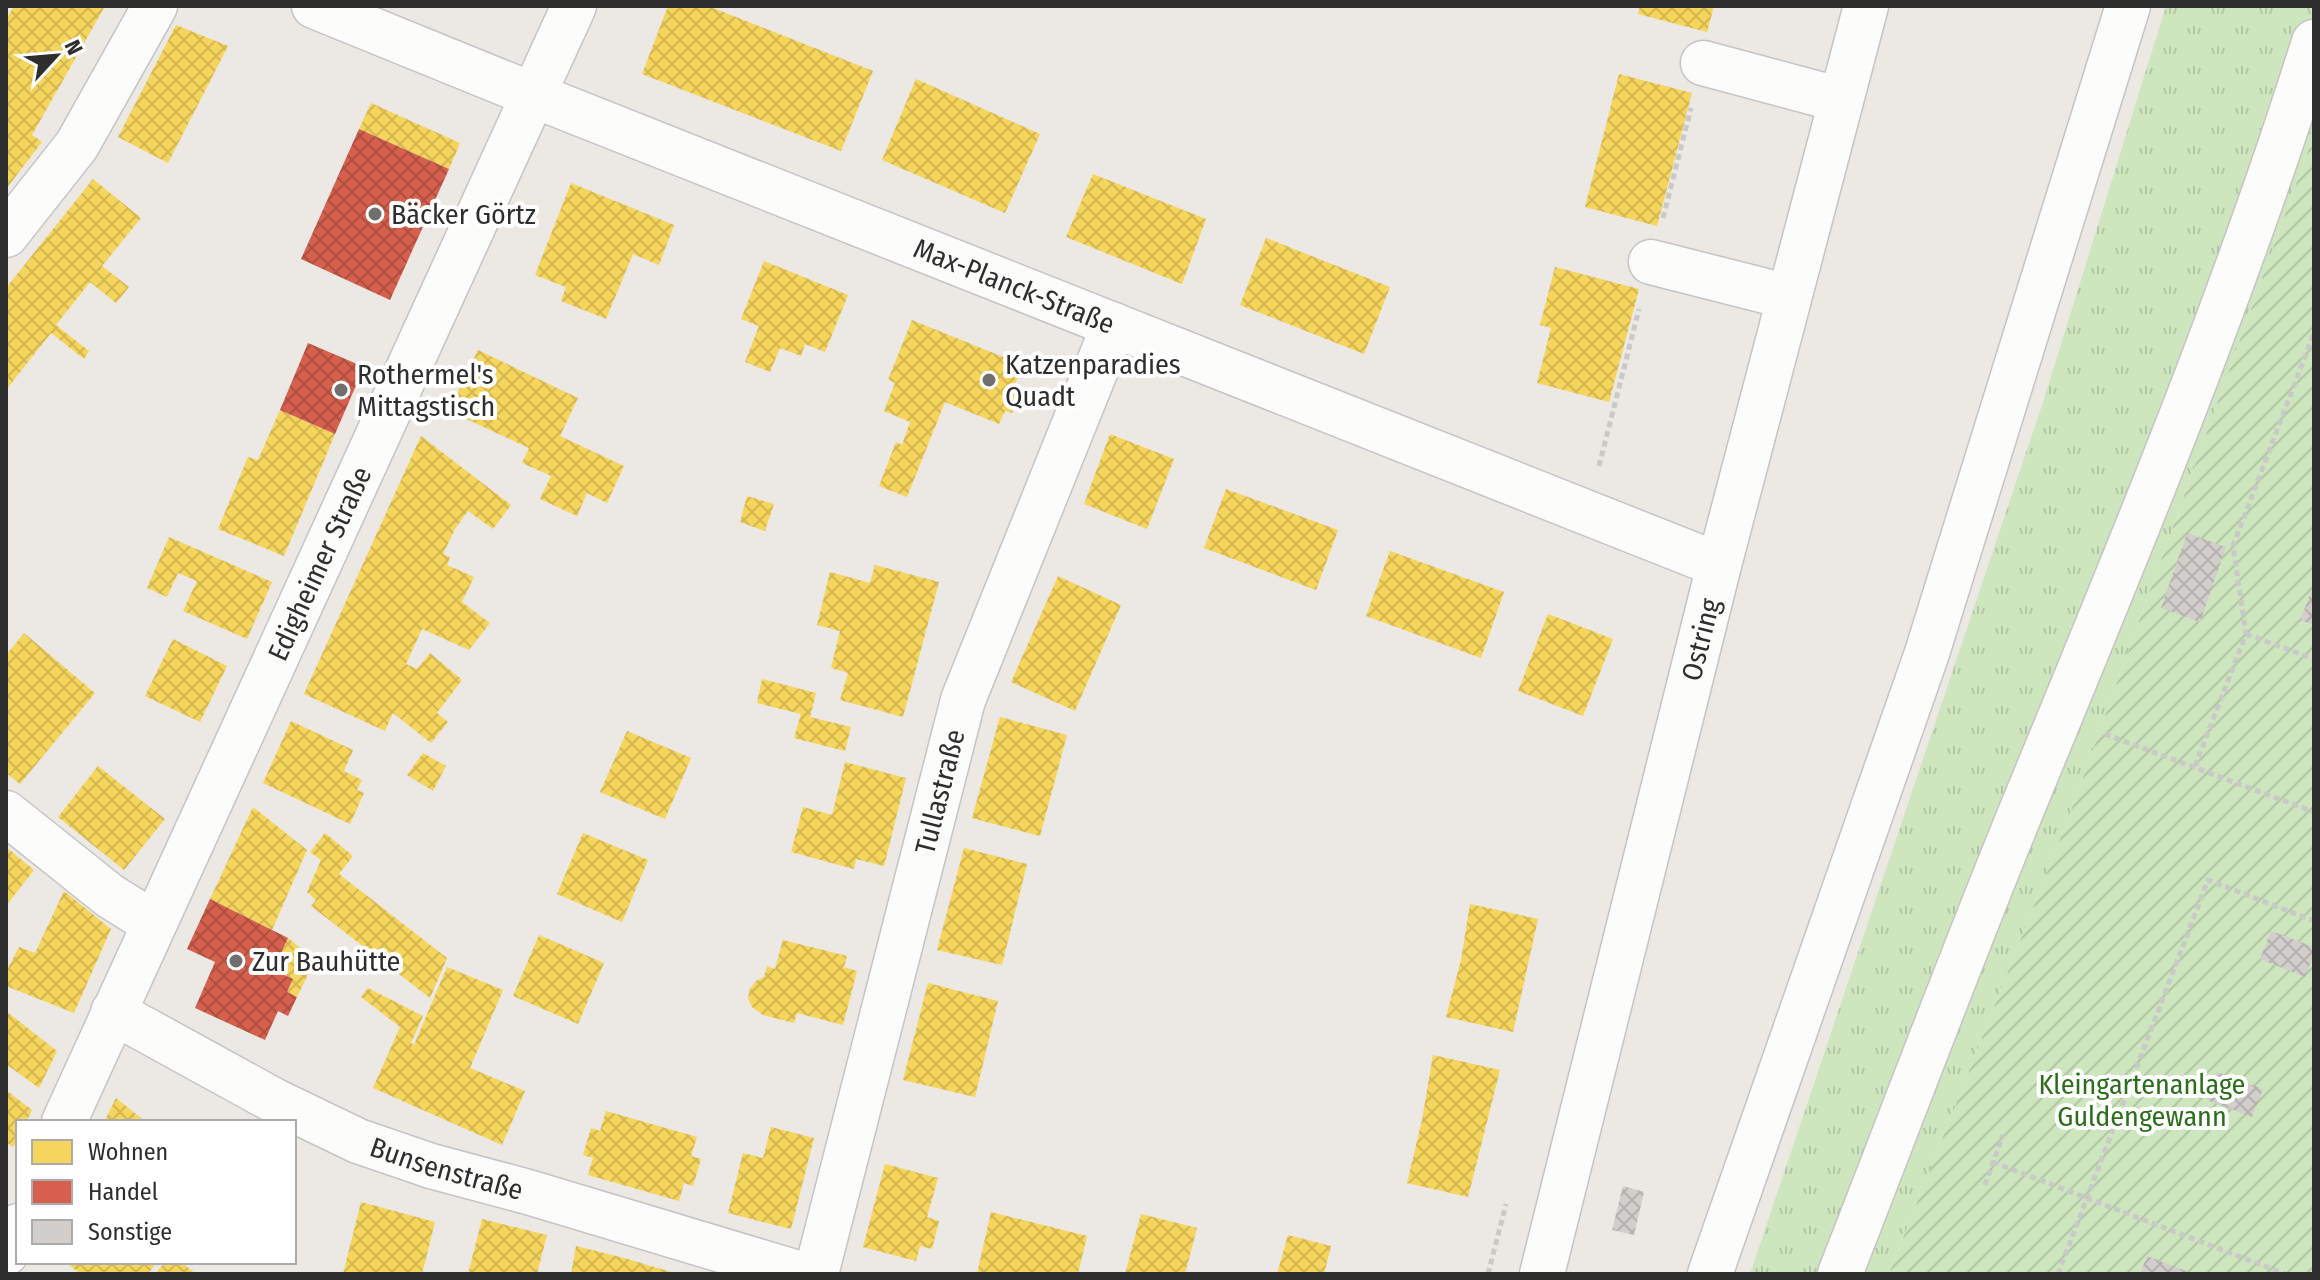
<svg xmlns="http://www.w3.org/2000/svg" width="2320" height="1280" font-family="'Fira Sans Condensed',sans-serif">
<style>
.grass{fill:url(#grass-tufts)}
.garden{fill:url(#garden-furrows)}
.homes{fill:url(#homes-cross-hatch)}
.shops{fill:url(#shops-cross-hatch)}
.building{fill:url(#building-cross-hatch)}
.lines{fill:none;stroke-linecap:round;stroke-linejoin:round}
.minor-casing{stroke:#c5c4c5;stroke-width:47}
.path{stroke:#c9c9c8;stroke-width:5;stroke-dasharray:6 4;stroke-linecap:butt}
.minor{stroke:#fcfcfb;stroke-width:44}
.poi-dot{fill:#706f6e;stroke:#fff;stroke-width:3}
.labels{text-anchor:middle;stroke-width:8;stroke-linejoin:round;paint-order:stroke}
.poi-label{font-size:28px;fill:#2e2e2e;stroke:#fff;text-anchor:start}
.street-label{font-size:28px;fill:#2e2e2e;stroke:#fff}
.park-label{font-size:28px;fill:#2c6e1b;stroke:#fff}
</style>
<defs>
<pattern id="grass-tufts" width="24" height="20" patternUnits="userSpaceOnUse" patternTransform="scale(2)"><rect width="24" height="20" fill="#cee6be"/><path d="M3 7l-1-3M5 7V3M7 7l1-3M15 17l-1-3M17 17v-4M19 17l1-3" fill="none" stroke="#b1c6a4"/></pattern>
<pattern id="garden-furrows" width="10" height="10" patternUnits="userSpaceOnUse" patternTransform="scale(2)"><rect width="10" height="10" fill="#cee6be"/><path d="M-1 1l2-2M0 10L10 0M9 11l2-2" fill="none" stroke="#b1c6a4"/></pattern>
<pattern id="homes-cross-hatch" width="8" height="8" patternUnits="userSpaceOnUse" patternTransform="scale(2)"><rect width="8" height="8" fill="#f6d55c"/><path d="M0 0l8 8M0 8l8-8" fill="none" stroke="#d3b750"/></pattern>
<pattern id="shops-cross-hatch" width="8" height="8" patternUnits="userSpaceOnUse" patternTransform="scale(2)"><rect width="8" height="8" fill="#d6604d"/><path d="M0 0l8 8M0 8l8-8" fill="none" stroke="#ae5040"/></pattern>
<pattern id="building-cross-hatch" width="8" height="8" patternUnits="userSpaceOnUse" patternTransform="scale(2)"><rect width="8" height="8" fill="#d1cecb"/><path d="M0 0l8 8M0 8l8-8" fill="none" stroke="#b4b1af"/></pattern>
</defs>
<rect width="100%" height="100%" fill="#ece8e4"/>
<!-- grass -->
<polygon class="grass" points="2166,6 2314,6 2314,134 2067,822 1889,1274 1750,1274 2044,399"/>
<!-- garden -->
<polygon class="garden" points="2314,134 2314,1274 1889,1274 2067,822"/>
<!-- homes -->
<g class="homes">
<polygon points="14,6 105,6 32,135 42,142 6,189 6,20"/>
<polygon points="668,6 708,6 873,71 841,151 642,74"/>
<polygon points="1640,6 1714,6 1707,32 1638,14"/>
<polygon points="176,25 228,46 168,163 118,137"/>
<polygon points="1619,74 1692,93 1657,226 1585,207"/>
<polygon points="916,79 1040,134 1005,213 882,160"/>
<polygon points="371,103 460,143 449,169 359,129"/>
<polygon points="1093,174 1206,219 1182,284 1066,237"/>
<polygon points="93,179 141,218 102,266 129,287 116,303 90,282 56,325 89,351 84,359 51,333 6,390 6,288"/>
<polygon points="571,183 674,225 659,265 633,254 606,319 561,301 566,287 535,275"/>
<polygon points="1266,238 1390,287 1364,354 1240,305"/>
<polygon points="764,261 848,295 825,352 805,344 801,356 780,348 770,372 745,362 759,326 741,319"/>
<polygon points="1555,267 1639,289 1609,402 1537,383 1551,328 1540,325"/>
<polygon points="912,320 1023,365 1013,389 1020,392 1012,413 1005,411 999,424 945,402 907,497 879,486 896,442 902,445 910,422 884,411 895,383 888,380"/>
<polygon points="478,350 578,398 560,436 624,466 607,503 587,493 577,516 540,499 551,476 522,463 529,448 449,411"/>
<polygon points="280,410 335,434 284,556 218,529 248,457 258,460"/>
<polygon points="1110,434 1174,459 1147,529 1084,504"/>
<polygon points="421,436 511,505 493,529 468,511 455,529 443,554 450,557 447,565 474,577 462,602 490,623 469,650 422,629 406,664 417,669 430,653 462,680 437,713 448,722 431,743 393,713 385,731 304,694"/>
<polygon points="1226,489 1338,530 1316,590 1204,548"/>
<polygon points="747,496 774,504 765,531 740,522"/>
<polygon points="169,537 272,582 247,639 183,611 197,581 178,573 167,597 147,588"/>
<polygon points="1390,551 1504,592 1481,658 1366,616"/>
<polygon points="875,565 939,582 903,717 840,700 848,673 831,668 840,631 817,625 830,572 870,583"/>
<polygon points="1058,576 1121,605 1075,711 1011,682"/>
<polygon points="1548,614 1613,639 1583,716 1518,691"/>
<polygon points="24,633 95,693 20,784 6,773 6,655"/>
<polygon points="173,639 227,666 200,722 145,696"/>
<polygon points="762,679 816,693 810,717 851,727 845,751 794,738 801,714 757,703"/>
<polygon points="1000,717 1067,735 1040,836 972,818"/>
<polygon points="291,721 353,750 344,771 362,780 357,790 364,793 350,824 263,783"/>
<polygon points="627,731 691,758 665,819 600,792"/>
<polygon points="423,753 446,766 433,791 407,775"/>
<polygon points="845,762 906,778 884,866 856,859 854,869 791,852 803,807 832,815"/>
<polygon points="98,766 165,819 124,870 58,817"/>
<polygon points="253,807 307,850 272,930 210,899"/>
<polygon points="325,833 353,856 339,874 447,958 430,998 311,906 316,900 307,892 321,860 310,852"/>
<polygon points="583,833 648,860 622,922 557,894"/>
<polygon points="6,847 34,870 6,906"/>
<polygon points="964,848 1027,864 1002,965 937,950"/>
<polygon points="64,891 111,929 74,1013 6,986 6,972 19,947 35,953"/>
<polygon points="1470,904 1538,919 1513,1032 1446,1017 1461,960"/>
<polygon points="539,935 604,963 578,1024 513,996"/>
<polygon points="288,938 315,960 297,997 287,992 293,979 273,970"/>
<polygon points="783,940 847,956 844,967 857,971 843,1025 797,1013 794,1023 763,1015 752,1007 748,998 750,989 756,981 764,977 767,966 775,969"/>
<polygon points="447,967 503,990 470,1068 525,1091 502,1145 373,1088 400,1027 361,997 368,988 423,1016 411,1043 414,1045"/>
<polygon points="928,983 998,1001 975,1097 903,1080"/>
<polygon points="6,1011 57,1051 39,1088 6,1064"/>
<polygon points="1433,1055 1500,1070 1468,1197 1407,1183 1422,1120"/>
<polygon points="6,1090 32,1110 26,1122 18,1122 18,1138 13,1147 6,1142"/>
<polygon points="116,1098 146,1122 104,1122"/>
<polygon points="606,1111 697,1137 691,1156 701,1159 693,1186 684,1183 679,1201 588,1175 593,1158 583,1155 591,1128 600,1131"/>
<polygon points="771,1127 814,1138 791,1229 728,1213 743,1153 763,1158"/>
<polygon points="885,1164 938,1178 927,1217 939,1221 932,1249 920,1246 916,1261 863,1247"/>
<polygon points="361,1202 435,1222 422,1274 343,1274"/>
<polygon points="991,1212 1087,1236 1078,1274 977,1274"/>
<polygon points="1141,1214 1197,1228 1185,1274 1125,1274"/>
<polygon points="482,1219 547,1235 537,1274 468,1274"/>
<polygon points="1288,1235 1331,1246 1324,1274 1277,1274"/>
<polygon points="576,1246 624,1258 678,1274 571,1274"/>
<polygon points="71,1262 157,1262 148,1274 81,1274 69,1265"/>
<polygon points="165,1262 181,1262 196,1274 155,1274"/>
</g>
<!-- shops -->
<g class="shops">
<polygon points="359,129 449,169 390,300 301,259"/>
<polygon points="308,343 364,367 335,434 280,410"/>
<polygon points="210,899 288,938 273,970 293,979 287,992 297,997 288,1016 278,1011 265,1040 195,1008 215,962 187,949"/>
</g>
<!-- building -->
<g class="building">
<polygon points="2187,533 2226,547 2200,622 2161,608"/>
<polygon points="2314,585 2314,625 2300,620"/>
<polygon points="2271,931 2314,947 2314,954 2305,977 2260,959"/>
<polygon points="2217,1072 2263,1089 2252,1117 2207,1100"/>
<polygon points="1623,1186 1644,1192 1634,1235 1612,1230"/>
<polygon points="2147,1256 2194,1274 2140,1274"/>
</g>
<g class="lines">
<!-- minor casing -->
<g class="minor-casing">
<g id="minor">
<path id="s1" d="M314,6L533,95L1719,565"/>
<polyline points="1703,63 1841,100"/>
<polyline points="6,235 77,145 155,6"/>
<polyline points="1651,262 1789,297"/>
<polyline points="6,813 110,896 153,923"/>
<path id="s2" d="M113,1012L275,1101L358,1141L431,1166L528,1192L801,1274"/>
<path id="s3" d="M64,1122L574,6"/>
<polyline points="6,1253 18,1226"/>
<path id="s4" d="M816,1274L963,700L1114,325"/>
<path id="s5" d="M1542,1274L1719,565L1866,6"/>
<polyline points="1710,1274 1927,653 2128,6"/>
<path d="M1840,1274C1903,1113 1963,952 2029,792C2131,545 2234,297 2314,42"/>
</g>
</g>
<!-- path -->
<g class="path">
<polyline points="1663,218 1691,108"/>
<polyline points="1599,466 1639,309"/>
<polyline points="2246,634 2314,659"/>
<polyline points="2105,734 2314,812"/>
<polyline points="2195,766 2246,634 2233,546 2314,333"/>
<polyline points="1993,1162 2285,1274"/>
<polyline points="1985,1185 2003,1135"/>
<polyline points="1488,1274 1506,1204"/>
<polyline points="2058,1274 2208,880 2314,921"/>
</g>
<!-- minor -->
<use href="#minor" class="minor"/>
</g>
<!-- markers -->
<g class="poi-dot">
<circle cx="375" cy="214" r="8"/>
<circle cx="989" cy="380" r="8"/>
<circle cx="341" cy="390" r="8"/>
<circle cx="236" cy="961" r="8"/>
</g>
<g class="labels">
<!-- poi labels -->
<g class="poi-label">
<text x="391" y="224">Bäcker Görtz</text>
<text x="1005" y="374">Katzenparadies<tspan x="1005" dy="32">Quadt</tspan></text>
<text x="357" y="384">Rothermel's<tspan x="357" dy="32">Mittagstisch</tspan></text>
<text x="252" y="971">Zur Bauhütte</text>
</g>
<!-- street labels -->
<g class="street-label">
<text dy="10" stroke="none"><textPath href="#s1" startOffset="754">Max-Planck-Straße</textPath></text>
<text dy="10" stroke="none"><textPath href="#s3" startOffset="614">Edigheimer Straße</textPath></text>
<text dy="10" stroke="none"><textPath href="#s5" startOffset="654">Ostring</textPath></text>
<text dy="10" stroke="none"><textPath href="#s4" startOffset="498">Tullastraße</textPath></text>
<text dy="10" stroke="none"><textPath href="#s2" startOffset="370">Bunsenstraße</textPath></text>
</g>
<!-- park labels -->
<g class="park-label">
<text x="2142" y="1094">Kleingartenanlage<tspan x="2142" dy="32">Guldengewann</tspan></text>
</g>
</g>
<!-- border -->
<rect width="2320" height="1280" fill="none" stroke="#2e2e2e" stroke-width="16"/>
<!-- legend -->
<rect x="16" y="1120" width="280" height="144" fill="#ffffff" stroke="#ababab" stroke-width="2"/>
<rect x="32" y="1140" width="40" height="24" fill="#f6d55c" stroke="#ababab" stroke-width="2"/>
<text x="88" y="1160" font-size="24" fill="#2e2e2e">Wohnen</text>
<rect x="32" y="1180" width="40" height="24" fill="#d6604d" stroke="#ababab" stroke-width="2"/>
<text x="88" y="1200" font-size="24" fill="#2e2e2e">Handel</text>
<rect x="32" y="1220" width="40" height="24" fill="#d1cecb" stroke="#ababab" stroke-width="2"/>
<text x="88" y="1240" font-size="24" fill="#2e2e2e">Sonstige</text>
<!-- north arrow -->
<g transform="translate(56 56) rotate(64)" stroke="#ffffff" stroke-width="6" paint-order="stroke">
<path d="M0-6L14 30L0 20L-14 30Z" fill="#2e2e2e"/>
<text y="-12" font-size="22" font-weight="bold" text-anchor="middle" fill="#2e2e2e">N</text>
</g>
</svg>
